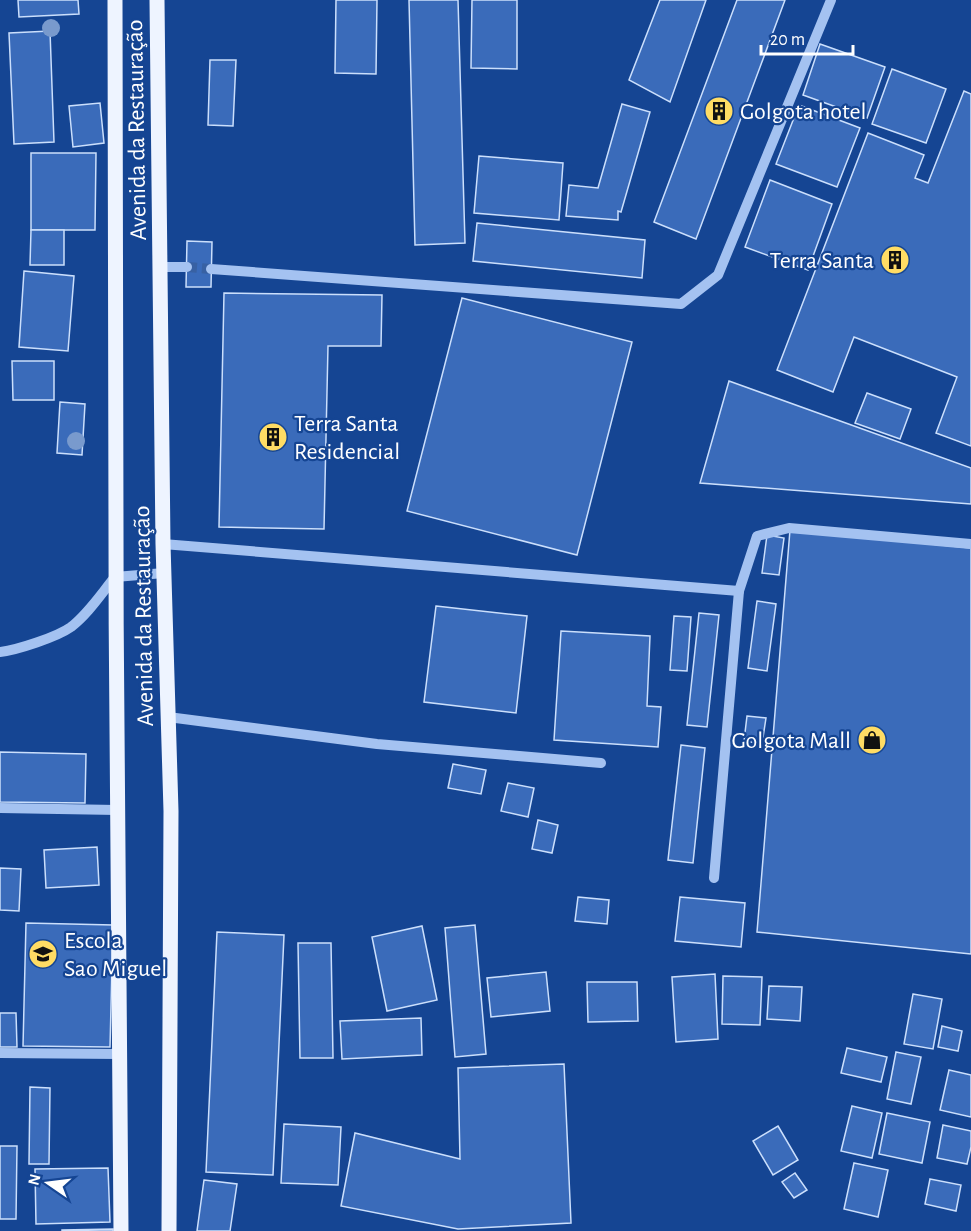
<svg xmlns="http://www.w3.org/2000/svg" width="971" height="1231" font-family="'Alegreya Sans',sans-serif">
<style>
.building{fill:#3a6bba;stroke:#cbdffc;stroke-width:1.5}
.lines{fill:none;stroke-linecap:round;stroke-linejoin:round}
.minor-tunnel{stroke:#3861a3;stroke-width:10;stroke-dasharray:10 5;stroke-linecap:butt}
.minor{stroke:#a4c2f1;stroke-width:10}
.major{stroke:#eef4ff;stroke-width:15}
.tree{fill:#799acd}
.labels{text-anchor:middle;stroke-width:4.5;stroke-linejoin:round;paint-order:stroke}
.poi-label{font-size:24px;fill:#fff;stroke:#154593;text-anchor:start}
.street-label{font-size:24px;fill:#fff;stroke:#154593}
</style>
<rect width="100%" height="100%" fill="#154593"/>
<!-- building -->
<g class="building">
<polygon points="18,0 78,0 79,14 19,17"/>
<polygon points="336,0 377,0 376,74 335,73"/>
<polygon points="409,0 458,0 465,243 415,245"/>
<polygon points="472,0 517,0 517,69 471,68"/>
<polygon points="660,0 706,0 670,102 629,80"/>
<polygon points="737,0 785,0 696,239 654,222"/>
<polygon points="50,31 54,142 14,144 9,33"/>
<polygon points="820,44 885,67 867,118 803,95"/>
<polygon points="210,60 236,60 233,126 208,125"/>
<polygon points="892,69 946,89 926,143 872,124"/>
<polygon points="964,91 971,94 971,446 936,433 957,377 854,337 833,392 777,370 868,133 924,155 915,178 928,183"/>
<polygon points="100,103 104,143 73,147 69,106"/>
<polygon points="622,104 650,112 621,212 618,211 618,220 566,216 569,185 598,188"/>
<polygon points="799,105 860,128 837,187 776,164"/>
<polygon points="31,153 96,153 95,230 31,230"/>
<polygon points="479,156 563,163 559,220 474,213"/>
<polygon points="770,180 832,204 808,270 745,247"/>
<polygon points="477,223 645,240 642,278 473,261"/>
<polygon points="31,230 64,230 64,265 30,265"/>
<polygon points="187,241 212,242 211,287 186,287"/>
<polygon points="24,271 74,276 68,351 19,347"/>
<polygon points="224,293 382,295 381,346 328,346 324,529 219,527"/>
<polygon points="462,298 632,342 577,555 407,511"/>
<polygon points="12,361 54,361 54,400 13,400"/>
<polygon points="729,381 971,468 971,504 700,483"/>
<polygon points="867,393 911,409 900,439 855,423"/>
<polygon points="60,402 85,404 82,455 57,453"/>
<polygon points="790,530 971,548 971,954 757,932"/>
<polygon points="767,535 784,538 779,575 762,573"/>
<polygon points="757,601 776,604 767,671 748,668"/>
<polygon points="436,606 527,616 516,713 424,702"/>
<polygon points="699,613 719,615 707,727 687,725"/>
<polygon points="674,616 691,617 687,671 670,670"/>
<polygon points="561,631 650,636 647,706 661,707 658,747 554,740"/>
<polygon points="747,716 766,718 762,744 744,741"/>
<polygon points="681,745 705,748 693,863 668,860"/>
<polygon points="0,752 86,754 85,803 0,802"/>
<polygon points="453,764 486,770 481,794 448,788"/>
<polygon points="508,783 534,788 528,817 501,811"/>
<polygon points="538,820 558,825 552,853 532,849"/>
<polygon points="97,847 99,885 46,888 44,850"/>
<polygon points="0,868 21,869 19,911 0,910"/>
<polygon points="578,897 609,900 607,924 575,921"/>
<polygon points="680,897 745,903 741,947 675,941"/>
<polygon points="26,923 113,925 110,1047 23,1046"/>
<polygon points="475,925 486,1054 455,1057 445,928"/>
<polygon points="422,926 437,1000 387,1011 372,937"/>
<polygon points="217,932 284,935 273,1175 206,1172"/>
<polygon points="298,943 331,943 333,1058 300,1058"/>
<polygon points="546,972 550,1011 491,1017 487,978"/>
<polygon points="715,974 718,1039 676,1042 672,977"/>
<polygon points="723,976 762,977 760,1025 722,1024"/>
<polygon points="587,982 637,982 638,1021 588,1022"/>
<polygon points="769,986 802,987 800,1021 767,1019"/>
<polygon points="913,994 942,999 933,1049 904,1044"/>
<polygon points="0,1013 16,1013 17,1047 0,1047"/>
<polygon points="421,1018 422,1055 342,1059 340,1021"/>
<polygon points="942,1026 962,1031 958,1051 938,1047"/>
<polygon points="847,1048 887,1057 881,1082 841,1073"/>
<polygon points="896,1052 921,1057 911,1104 887,1099"/>
<polygon points="564,1064 571,1223 458,1229 341,1206 355,1133 460,1159 458,1068"/>
<polygon points="949,1070 971,1075 971,1117 940,1110"/>
<polygon points="30,1087 50,1088 49,1164 29,1164"/>
<polygon points="852,1106 882,1113 872,1158 841,1151"/>
<polygon points="887,1113 930,1122 922,1163 879,1154"/>
<polygon points="284,1124 341,1127 338,1185 281,1183"/>
<polygon points="943,1125 971,1131 971,1147 967,1164 937,1158"/>
<polygon points="778,1126 798,1160 773,1175 753,1141"/>
<polygon points="0,1146 17,1146 16,1219 0,1219"/>
<polygon points="854,1163 888,1170 878,1217 844,1209"/>
<polygon points="108,1168 110,1222 36,1224 35,1169"/>
<polygon points="795,1173 807,1190 794,1198 782,1182"/>
<polygon points="930,1179 961,1185 956,1211 925,1204"/>
<polygon points="204,1180 237,1184 230,1231 197,1231"/>
<polygon points="113,1229 113,1231 62,1231 62,1230"/>
</g>
<g class="lines">
<!-- minor-tunnel -->
<polyline class="minor-tunnel" points="187,267 211,269"/>
<!-- minor -->
<g class="minor">
<polyline points="160,267 187,267"/>
<polyline points="211,269 681,304 718,275 831,0"/>
<polyline points="163,544 739,591"/>
<path d="M0,652C17,650 57,637 71,627C88,614 101,594 115,577L164,573"/>
<polyline points="168,717 377,744 601,763"/>
<polyline points="0,808 117,810"/>
<polyline points="714,878 739,591 757,536 789,528 971,544"/>
<polyline points="0,1053 119,1054"/>
</g>
<!-- major -->
<g class="major">
<path d="M115,0C114,410 117,821 121,1231"/>
<polyline points="157,0 163,544 171,811 169,1231"/>
</g>
</g>
<!-- trees -->
<g class="tree">
<circle cx="51" cy="28" r="9"/>
<circle cx="76" cy="441" r="9"/>
</g>
<!-- icons -->
<defs>
<g id="building-disc" transform="scale(1.5)"><circle r="9.5" fill="#ffdc64" stroke="#154593"/><path d="M-4-6H4V6H1V3H-1V6H-4ZM-2.5-4.3h1.7v1.8h-1.7ZM.8-4.3h1.7v1.8H.8ZM-2.5-1h1.7V.8h-1.7ZM.8-1h1.7V.8H.8Z" fill="#111"/></g>
<g id="shop-disc" transform="scale(1.5)"><circle r="9.5" fill="#ffdc64" stroke="#154593"/><path d="M-5-2.5h2.3a2.7 3.5 0 0 1 5.4 0H5L5.5 6h-11ZM-1.5-2.5h3a1.5 2.3 0 0 0-3 0Z" fill="#111"/></g>
<g id="school-disc" transform="scale(1.5)"><circle r="9.5" fill="#ffdc64" stroke="#154593"/><path d="M0-5L7-2L0 1L-7-2ZM-4 1L0 2.5L4 1V4Q0 6-4 4Z" fill="#111"/></g>
</defs>
<g fill-rule="evenodd">
<use href="#building-disc" x="719" y="111"/>
<use href="#building-disc" x="895" y="260"/>
<use href="#building-disc" x="273" y="437"/>
<use href="#shop-disc" x="872" y="740"/>
<use href="#school-disc" x="43" y="954"/>
</g>
<g class="labels">
<!-- poi labels -->
<g class="poi-label">
<text x="740" y="119">Golgota hotel</text>
<text x="874" y="268" text-anchor="end">Terra Santa</text>
<text x="294" y="431">Terra Santa<tspan x="294" dy="28">Residencial</tspan></text>
<text x="851" y="748" text-anchor="end">Golgota Mall</text>
<text x="64" y="948">Escola<tspan x="64" dy="28">Sao Miguel</tspan></text>
</g>
<!-- street labels -->
<g class="street-label">
<text transform="translate(136 130) rotate(-91)" y="8">Avenida da Restauração</text>
<text transform="translate(143 616) rotate(-91)" y="8">Avenida da Restauração</text>
</g>
</g>
<!-- north arrow -->
<g transform="translate(48 1183) rotate(284)" stroke="#154593" stroke-width="4.5" paint-order="stroke">
<path d="M0-4.5L10 22L0 15L-10 22Z" fill="#ffffff"/>
<text y="-9" font-size="16" font-weight="bold" text-anchor="middle" fill="#ffffff">N</text>
</g>
<!-- scale -->
<path d="M761 45v9h92v-9" fill="none" stroke="#ffffff" stroke-width="3"/>
<text x="770" y="45" font-size="18" fill="#ffffff" stroke="#154593" stroke-width="4.5" paint-order="stroke">20 m</text>
</svg>
